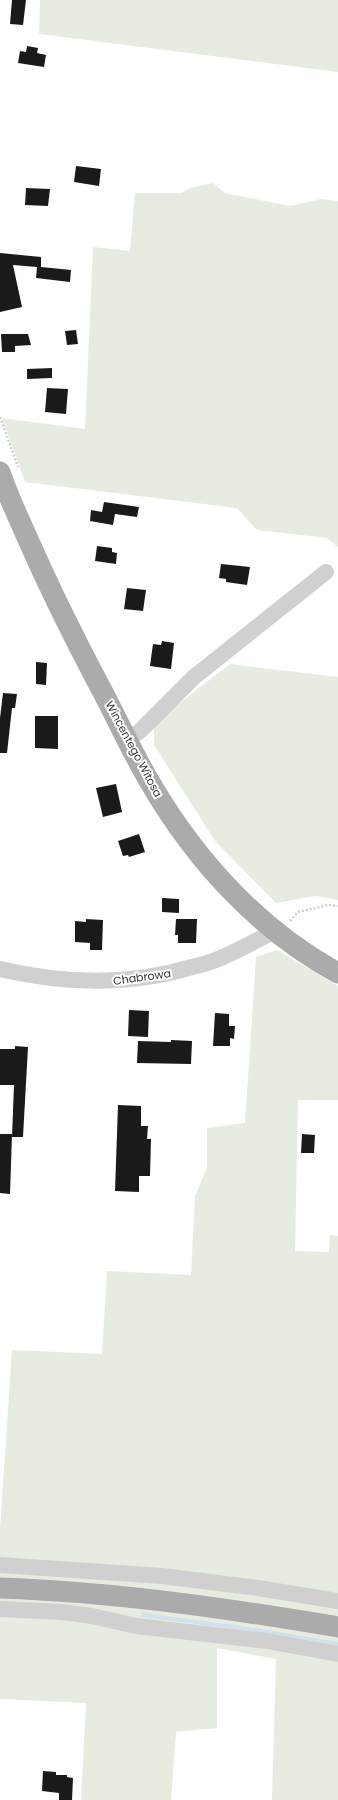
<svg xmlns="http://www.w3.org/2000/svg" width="338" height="1800" font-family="Poppins,sans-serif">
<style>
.green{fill:#e6ecdf}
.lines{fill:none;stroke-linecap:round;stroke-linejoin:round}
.stream{stroke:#cfe2ee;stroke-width:4}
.building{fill:#1a1a1a}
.path{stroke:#cdcdcd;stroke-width:2.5;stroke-dasharray:2 2;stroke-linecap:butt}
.minor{stroke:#d0d0d0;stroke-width:16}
.major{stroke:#ababab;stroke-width:21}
.labels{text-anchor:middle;stroke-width:4;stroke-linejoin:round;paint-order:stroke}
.street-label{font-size:11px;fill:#333;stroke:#fff}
</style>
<rect width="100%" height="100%" fill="#fff"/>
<!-- green -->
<g class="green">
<polygon points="40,0 338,0 338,72 39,34"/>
<polygon points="213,183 225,193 290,206 321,199 338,201 338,547 327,538 257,530 237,508 25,482 2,418 85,429 93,247 130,251 135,193 182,193 190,188"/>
<polygon points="230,664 338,677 338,900 316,896 276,903 215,841 154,745 154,723"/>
<polygon points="277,950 338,986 338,1100 298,1100 295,1251 329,1252 330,1235 338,1236 338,1618 0,1580 0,1529 12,1350 102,1354 107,1271 191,1275 195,1196 207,1168 207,1128 245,1123 256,957"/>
<polygon points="0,1594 124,1603 338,1635 338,1800 272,1800 276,1659 217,1648 217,1728 176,1732 171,1800 81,1800 86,1703 0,1699"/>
</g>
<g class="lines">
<!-- stream -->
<polyline class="stream" points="143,1615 242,1628 338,1644"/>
</g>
<!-- building -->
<g class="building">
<polygon points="12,0 26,0 23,25 10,24"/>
<polygon points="27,46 38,48 37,53 46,55 44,67 18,63 20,51 26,52"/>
<polygon points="76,166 101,169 99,186 74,182"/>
<polygon points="26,188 50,189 48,206 25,205"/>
<polygon points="0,253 41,257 41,267 71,270 70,282 36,278 37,267 13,265 22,307 0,312"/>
<polygon points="76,330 78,344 67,345 65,331"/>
<polygon points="1,334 28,334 31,345 15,346 15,352 2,352"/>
<polygon points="52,368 52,378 27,379 27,369"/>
<polygon points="47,388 68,389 66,414 45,412"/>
<polygon points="104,502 139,507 137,517 115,514 113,525 90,521 91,510 102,512"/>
<polygon points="97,546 112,548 112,552 117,553 116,564 95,561"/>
<polygon points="221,564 250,567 247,585 226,582 226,579 219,578"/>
<polygon points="127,588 146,590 143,611 124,609"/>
<polygon points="162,641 174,643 171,669 150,666 153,644 161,645"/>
<polygon points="36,662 47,663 46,685 36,684"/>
<polygon points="3,693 17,694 15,708 12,708 7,753 0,753 0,718"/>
<polygon points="35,716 58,716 58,749 35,748"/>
<polygon points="116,784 122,812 103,817 96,788"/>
<polygon points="139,834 145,852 129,857 128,855 123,856 118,841"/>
<polygon points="162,898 179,899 179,913 162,912"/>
<polygon points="86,919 103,920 102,950 90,950 90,943 75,942 75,921 86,922"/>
<polygon points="176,919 197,919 196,943 178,943 178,935 175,935"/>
<polygon points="129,1010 149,1011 148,1037 128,1036"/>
<polygon points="215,1013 229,1014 229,1026 235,1026 234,1039 230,1038 230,1046 213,1046"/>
<polygon points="171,1040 192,1041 191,1064 137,1063 138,1041 171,1042"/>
<polygon points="15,1046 28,1047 23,1137 12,1137 14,1085 0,1085 0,1049 15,1049"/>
<polygon points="118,1105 141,1106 141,1126 148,1126 147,1139 151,1139 150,1176 139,1176 139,1192 115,1191"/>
<polygon points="0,1134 12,1134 10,1194 0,1193"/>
<polygon points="302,1134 315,1135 314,1153 301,1153"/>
<polygon points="43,1771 56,1772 56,1775 67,1775 67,1777 73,1778 72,1800 59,1800 59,1793 42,1791"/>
</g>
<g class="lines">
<!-- path -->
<g class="path">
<polyline points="0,417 18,467"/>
<polyline points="290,921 298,912 328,905 338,906"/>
</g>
<!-- minor -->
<g class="minor">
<polyline points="127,740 140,731 194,677 326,572"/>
<path d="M0,969C64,984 129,986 192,967C201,965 210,963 218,959C238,951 256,940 276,931"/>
<polyline points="0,1565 162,1576 258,1588 338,1601"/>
<polyline points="0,1609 62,1612 92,1616 136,1626 267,1641 338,1654"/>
</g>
<!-- major -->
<g class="major">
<path d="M0,472C7,494 17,514 26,535C48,585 72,634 98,683C116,716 131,751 151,784C196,861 259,930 338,973"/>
<path d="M0,1588C114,1592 226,1608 338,1627"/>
</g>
</g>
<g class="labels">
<!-- street labels -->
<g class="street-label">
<text transform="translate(134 749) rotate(62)" y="4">Wincentego Witosa</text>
<text transform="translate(142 977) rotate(-8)" y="4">Chabrowa</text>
</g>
</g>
</svg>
